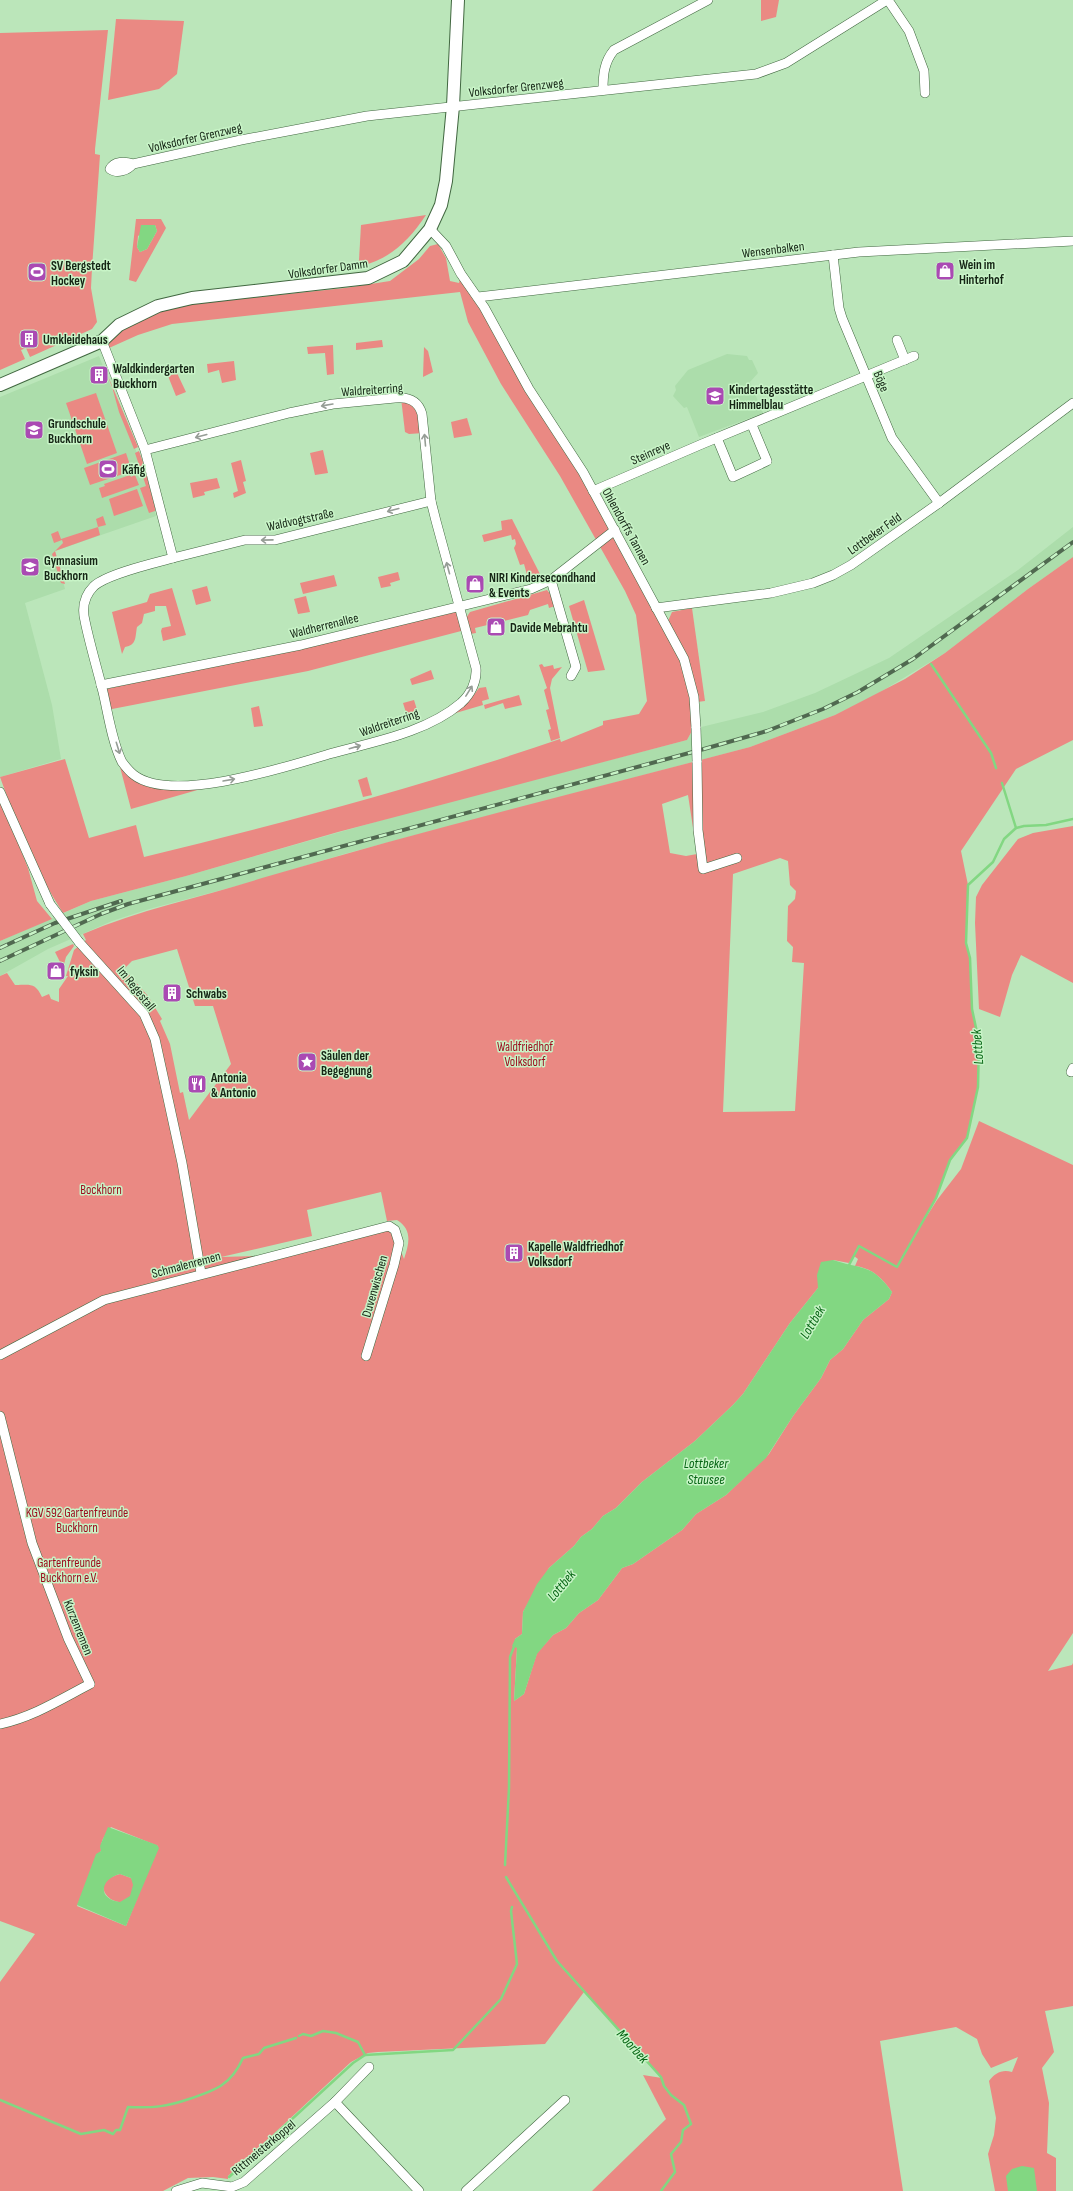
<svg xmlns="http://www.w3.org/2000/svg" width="1073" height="2191" font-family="'Sofia Sans Condensed',sans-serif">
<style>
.built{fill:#acddab}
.green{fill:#ea8983;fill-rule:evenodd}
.water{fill:#82d782;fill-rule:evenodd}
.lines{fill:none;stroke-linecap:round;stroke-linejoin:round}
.stream{stroke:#82d782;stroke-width:2.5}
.minor-casing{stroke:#416740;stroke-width:10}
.major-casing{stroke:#416740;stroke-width:14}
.minor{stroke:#fff;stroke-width:9}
.major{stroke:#fff;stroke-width:12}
.rail-casing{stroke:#506950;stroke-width:4}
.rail{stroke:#c8f4c7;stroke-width:2.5;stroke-dasharray:8;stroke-linecap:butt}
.minor-bridge-casing{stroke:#416740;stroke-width:10;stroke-linecap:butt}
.minor-bridge{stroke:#fff;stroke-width:9}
.oneway{stroke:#969d96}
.labels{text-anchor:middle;stroke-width:3;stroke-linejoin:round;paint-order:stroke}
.street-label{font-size:13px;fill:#152515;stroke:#c8f4c7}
.poi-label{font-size:13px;font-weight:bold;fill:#152515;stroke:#c8f4c7;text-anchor:start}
.park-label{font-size:13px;fill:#9c091c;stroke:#c8f4c7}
.water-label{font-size:14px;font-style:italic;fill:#066514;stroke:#c8f4c7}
</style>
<rect width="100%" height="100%" fill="#bbe6ba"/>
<!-- built -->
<g class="built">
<polygon points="727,354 747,356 749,360 752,360 758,373 750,382 763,413 699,437 687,407 684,408 673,396 676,390 675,386 688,370"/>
<polygon points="99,356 146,476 156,516 55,551 65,589 25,603 52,705 61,759 0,777 0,397"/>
<polygon points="1073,527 1073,557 1028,589 945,653 872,697 835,715 750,747 344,854 248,883 149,909 112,921 48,949 0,976 0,941 91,901 186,876 421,809 687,740 693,729 763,712 815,693 889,658 1018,570"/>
</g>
<!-- green -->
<g class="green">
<polygon points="761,0 779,0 776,17 761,21"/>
<polygon points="116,19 184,21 177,74 159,89 108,100"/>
<polygon points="108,30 95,149 95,154 100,155 92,268 91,288 97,322 92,329 30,357 26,348 21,350 25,359 0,370 0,33"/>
<path d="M426,215C410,239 391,259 361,266L359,260L361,225Z"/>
<path d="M136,219H161L166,228L136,282L129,280ZM155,225L157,231L147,249L140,252L137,247L138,236Z"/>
<path d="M438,244L446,258L450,281L459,283L461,274L583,472L690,679L693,729L687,740L338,832L186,876L91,901L63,913C36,872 17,824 0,777L65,759L89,838L136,825L144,857C284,823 423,786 560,739L561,742L603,725V721L639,714L647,701L636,615L625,591L560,476L501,384L468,322L460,292L172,324L138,335L109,348L108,338L160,311L192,304L345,288L390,281L419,259L430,246Z"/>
<polygon points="382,340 383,347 356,350 356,343"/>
<polygon points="333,345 334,374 327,375 325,353 308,354 307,347"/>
<polygon points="424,347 428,351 433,372 423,377"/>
<polygon points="234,361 236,380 222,383 219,370 208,373 207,364"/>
<polygon points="102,362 138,447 134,449 119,412 112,387"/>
<polygon points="177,373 186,392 176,396 168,376"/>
<polygon points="96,393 117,453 87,464 66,403"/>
<polygon points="401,398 415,402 424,433 409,434 405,432"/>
<polygon points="467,418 472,435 454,438 451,422"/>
<polygon points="323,450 328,473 315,475 310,453"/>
<polygon points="139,451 143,462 142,465 146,473 155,507 155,511 149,513 140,488 146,486 135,453"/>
<polygon points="126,453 132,471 90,485 84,468"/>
<polygon points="241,460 246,481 243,482 246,493 234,498 233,493 238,491 231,463"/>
<polygon points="130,475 131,477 135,475 139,485 102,498 99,488 105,486 104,484"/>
<polygon points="217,478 220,488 204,492 205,495 193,498 190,483"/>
<polygon points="137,489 143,506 114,516 109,499"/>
<polygon points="103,516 106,525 98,527 100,535 55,551 65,584 61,583 52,554 63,543 62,540 54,543 51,534 58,531 61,539 98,527 96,519"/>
<polygon points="512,519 542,578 529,582 524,564 520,565 514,548 516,544 515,539 512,540 511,535 484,542 482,535 502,530 501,521"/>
<path d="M1073,557V740L1016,769L961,851L968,885L966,943L970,958L972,1009L979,1042L978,1087L967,1138L950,1160L936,1198L911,1241L937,1200L961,1169L979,1121L1073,1165V1633L1048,1671L1072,1665L1073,1663V2006L1045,2011L1054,2052L1042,2068L1049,2103L1047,2153L1056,2158V2191H995L988,2154L994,2135L996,2118L989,2081C995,2073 1002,2069 1012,2072L1018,2057L991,2068L982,2054L977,2039L956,2027L880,2041L903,2191H592L666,2119L643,2075L662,2078L584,1992L545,2044L378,2052L368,2053L351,2062L228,2176V2179L213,2177L188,2178L163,2191H0V1982L35,1934L0,1921V976L7,973L15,985C30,985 35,982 42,997L49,994L51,999L59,1002V989L68,976H66L74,950L86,940L83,934C141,909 202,897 262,878C423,830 587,790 750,747L835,715L905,679L945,653L1028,589ZM688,795L697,854L686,856L670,853L662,804ZM780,858L788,861L790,885L796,891L795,899L788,906L787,941L793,947L792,962L804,963L795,1111L723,1112L733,874ZM177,949L195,1006H213L231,1064L189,1120L183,1092L180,1093L170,1044L160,1021L162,1019L148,996L124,969L132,961ZM381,1192L387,1221L397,1220C413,1230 409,1244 404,1259L395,1236L390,1230L289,1255L221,1257L312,1236L307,1210ZM856,1253L854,1256L858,1259L855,1266C872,1268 882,1278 892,1292L889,1299L863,1320L843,1349L830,1360L821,1378L793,1416L769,1454L726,1495L696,1514L682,1530L633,1564L622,1568L598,1600L579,1613L566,1628L553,1635L537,1653L524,1694L514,1701L517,1648L515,1639L522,1634L523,1612L549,1568L574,1546L581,1537L592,1529L603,1516L616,1508L642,1482L695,1441L733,1405L743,1394L790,1323L818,1288L833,1260L849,1263ZM111,1827L158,1846L126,1926L77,1906L98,1854L101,1851C100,1841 105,1835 111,1827Z"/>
<polygon points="398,572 400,580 390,583 391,586 381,588 378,577"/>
<polygon points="334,575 337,586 303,594 300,583"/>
<polygon points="207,586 211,601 196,605 192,590"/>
<path d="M172,588L186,635L163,641L161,631L162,628L171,626L166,606H155V611L144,614L142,623L137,627C135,637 137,645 125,647L122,654L112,612L147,602L150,594Z"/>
<polygon points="547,590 551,595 555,606 549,608 548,604 530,610 528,615 475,628 476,633 470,634 466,618 470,612"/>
<polygon points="306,596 310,612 298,614 294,599"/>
<polygon points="584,600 605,670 588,672 569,606"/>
<polygon points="692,608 705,701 697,702 668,621 672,612"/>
<polygon points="453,610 460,612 465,630 308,671 107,710 102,690"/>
<polygon points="542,664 544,667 553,665 554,669 562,667 552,679 550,688 560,738 551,741 548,730 551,729 546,710 549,709 544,690 547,688 539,665"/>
<polygon points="431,670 434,679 412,685 410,679"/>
<polygon points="486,687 489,699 482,701 483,705 449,715 470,700 479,688"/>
<polygon points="519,695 522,705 505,709 503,703 485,709 484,705"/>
<polygon points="414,700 419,716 408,719 403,703"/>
<polygon points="259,706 263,726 254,727 251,708"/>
<polygon points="120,767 140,779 199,784 201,789 131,809"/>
<polygon points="367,777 372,795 363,797 358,780"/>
<polygon points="0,798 28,868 37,901 52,919 0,941"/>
<polygon points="1073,826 1073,983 1021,955 1012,975 1000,1017 979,1009 975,923 976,897 982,885 1018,839 1033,833"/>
<polygon points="73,944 74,946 66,957 63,968 55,952"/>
<path d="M120,1874L131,1878C134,1882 134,1888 132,1893C123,1918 81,1884 120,1874Z"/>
</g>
<!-- water -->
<g class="water">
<polygon points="141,225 155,225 157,231 147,249 140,252 137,247"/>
<path d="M833,1260C863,1270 871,1263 892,1292L889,1299L863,1320L843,1349L830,1360L821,1378L793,1416L766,1458L726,1495L696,1514L682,1530L633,1564L622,1568L598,1600L579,1613L566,1628L553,1635L537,1654L524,1694L514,1701L517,1648L512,1646L515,1639L522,1634L523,1612L537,1584L549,1568L574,1546L581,1537L592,1529L603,1516L616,1508L642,1482L695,1441L733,1405L743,1394L790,1323L818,1288L817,1275L821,1262Z"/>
<path d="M108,1827L157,1845L159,1848L126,1926L77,1905L96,1854L101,1851L100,1846ZM120,1874L131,1878L133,1885L130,1896L120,1902C97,1899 100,1879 120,1874Z"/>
<polygon points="1022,2166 1034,2168 1037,2191 1008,2191 1006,2176 1012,2169"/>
</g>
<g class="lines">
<!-- stream -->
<g class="stream">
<polyline points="931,664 991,753 996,768"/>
<polyline points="1002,783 1016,828"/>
<polyline points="848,1267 859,1246 897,1267 936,1198 950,1160 967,1138 978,1087 979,1042 972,1009 970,958 966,943 968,885 993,862 1004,839 1016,828 1024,826 1046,825 1073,819"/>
<polyline points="505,1865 509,1788 510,1657 515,1644"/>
<polyline points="506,1877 557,1961 661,2077 664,2086 671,2095 684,2105 691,2124 683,2130 681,2142 671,2154 675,2172 661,2191"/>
<polyline points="299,2036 303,2034 311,2036 323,2031 336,2033 358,2042 365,2055 453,2050 501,1999 517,1964 511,1911 512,1907"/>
<path d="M0,2100L81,2134L104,2130L113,2134L116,2130H120L128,2107C153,2108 166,2107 189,2099C216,2090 231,2085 243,2058L259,2054L264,2048L296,2038"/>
<polyline points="229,2177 353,2063 365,2055"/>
</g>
<!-- minor casing -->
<g class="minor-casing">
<g id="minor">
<polyline points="888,0 909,31 924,71 925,93"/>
<path d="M603,90C603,75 604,62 614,50L708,0"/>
<path d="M133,164C127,171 117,174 110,169C114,161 125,161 133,164L241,140L367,116L756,74L786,63L887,0"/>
<polyline points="430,229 446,246 461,274 484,307 529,389 583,472 684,659 694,697 696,728"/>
<polyline points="833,255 839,308 842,318 892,438 939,503"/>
<polyline points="478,297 859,252 1073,241"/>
<polyline points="897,340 905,360"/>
<path d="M102,341L145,450L173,558C154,563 107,574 94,586C84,596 82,609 85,621C90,645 97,668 103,692C108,713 112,742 122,762C125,766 130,772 134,775C172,804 286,767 329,754C372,742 426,733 461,703C471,694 477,681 476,668L436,521L431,501L422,414C418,400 408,397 395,398L333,404L289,413L145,450"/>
<polyline points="717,438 733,477 767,461 752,425"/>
<polyline points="593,491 702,444 914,356"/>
<polyline points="173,558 245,540 275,540 431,501"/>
<polyline points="551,580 576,667 571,676"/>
<polyline points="656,608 771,593 813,583 833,575 851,565 939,503 1073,403"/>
<polyline points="101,685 301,645 531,589 551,580 615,530"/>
<polyline points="697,761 698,830 703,869 737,858"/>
<polyline points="0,792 50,904"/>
<polyline points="79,942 144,1014 155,1039 182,1163 201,1273"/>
<polyline points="1071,1072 1073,1068"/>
<polyline points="0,1355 104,1300 389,1226 395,1230 399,1243 394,1265 366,1356"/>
<path d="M0,1416L32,1543L68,1638L90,1684C61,1699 33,1717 0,1724"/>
<polyline points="335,2102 419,2191"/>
<polyline points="176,2191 202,2183 232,2187 244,2182 335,2102 369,2067"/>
<polyline points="466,2191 565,2100"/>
</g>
</g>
<!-- major casing -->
<g class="major-casing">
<polyline id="major" points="0,385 102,341 119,325 158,306 192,298 368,278 403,261 430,229 441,205 446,181 453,106 458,0"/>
</g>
<!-- minor -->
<use href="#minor" class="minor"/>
<!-- major -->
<use href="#major" class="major"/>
<!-- rail casing -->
<g class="rail-casing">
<g id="rail">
<polyline points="0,948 55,923 121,901"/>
<polyline points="0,961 101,914 128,904 704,749 767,731 823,709 858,692 913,659 1073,542"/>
</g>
</g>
<!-- rail -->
<use href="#rail" class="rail"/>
<!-- minor-bridge casing -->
<g class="minor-bridge-casing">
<g id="minor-bridge">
<polyline points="696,728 697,761"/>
<polyline points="50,904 79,942"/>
</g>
</g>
<!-- minor-bridge -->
<use href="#minor-bridge" class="minor-bridge"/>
</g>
<!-- one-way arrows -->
<defs><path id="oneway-shaft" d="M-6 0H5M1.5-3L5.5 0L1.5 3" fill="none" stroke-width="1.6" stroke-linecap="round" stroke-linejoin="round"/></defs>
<g class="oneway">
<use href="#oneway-shaft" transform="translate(327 405) rotate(170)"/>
<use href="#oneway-shaft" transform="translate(201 436) rotate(165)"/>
<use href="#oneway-shaft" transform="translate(425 440) rotate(-95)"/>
<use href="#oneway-shaft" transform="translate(393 510) rotate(165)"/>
<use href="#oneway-shaft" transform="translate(267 540) rotate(179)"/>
<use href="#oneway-shaft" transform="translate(448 568) rotate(-105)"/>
<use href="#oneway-shaft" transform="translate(469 691) rotate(-58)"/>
<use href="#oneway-shaft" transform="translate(355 747) rotate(-16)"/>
<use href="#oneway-shaft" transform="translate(118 748) rotate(73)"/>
<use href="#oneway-shaft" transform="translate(229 780) rotate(-10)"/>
</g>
<!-- icons -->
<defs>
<g id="shop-square" transform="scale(1)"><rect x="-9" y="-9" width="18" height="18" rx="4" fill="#aa4ab3" stroke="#c8f4c7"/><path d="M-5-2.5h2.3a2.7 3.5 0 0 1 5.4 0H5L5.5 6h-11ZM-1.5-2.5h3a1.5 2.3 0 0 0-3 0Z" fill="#fff"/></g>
<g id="stadium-square" transform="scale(1)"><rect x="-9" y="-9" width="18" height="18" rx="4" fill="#aa4ab3" stroke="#c8f4c7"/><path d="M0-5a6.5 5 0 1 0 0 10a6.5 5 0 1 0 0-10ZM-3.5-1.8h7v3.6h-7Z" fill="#fff"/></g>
<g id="building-square" transform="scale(1)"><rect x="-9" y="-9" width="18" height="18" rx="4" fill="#aa4ab3" stroke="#c8f4c7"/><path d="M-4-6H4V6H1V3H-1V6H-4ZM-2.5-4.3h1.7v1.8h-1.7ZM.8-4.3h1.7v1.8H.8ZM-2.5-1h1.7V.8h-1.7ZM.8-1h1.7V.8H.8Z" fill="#fff"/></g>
<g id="school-square" transform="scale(1)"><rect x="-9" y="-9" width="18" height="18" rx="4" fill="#aa4ab3" stroke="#c8f4c7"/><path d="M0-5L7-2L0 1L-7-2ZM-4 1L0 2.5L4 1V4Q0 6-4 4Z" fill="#fff"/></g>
<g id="sight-square" transform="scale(1)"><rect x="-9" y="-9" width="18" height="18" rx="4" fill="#aa4ab3" stroke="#c8f4c7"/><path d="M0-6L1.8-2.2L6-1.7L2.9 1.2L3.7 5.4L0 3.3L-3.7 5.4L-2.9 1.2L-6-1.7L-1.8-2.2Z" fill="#fff"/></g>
<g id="restaurant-square" transform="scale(1)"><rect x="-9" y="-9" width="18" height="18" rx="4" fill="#aa4ab3" stroke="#c8f4c7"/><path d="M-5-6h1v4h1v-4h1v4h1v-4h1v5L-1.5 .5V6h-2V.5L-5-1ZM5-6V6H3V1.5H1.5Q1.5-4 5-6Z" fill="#fff"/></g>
</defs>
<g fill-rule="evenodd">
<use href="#shop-square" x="945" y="271"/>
<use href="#stadium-square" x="37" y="272"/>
<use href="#building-square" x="29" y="339"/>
<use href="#building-square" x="99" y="375"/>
<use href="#school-square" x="715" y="396"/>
<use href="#school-square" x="34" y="430"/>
<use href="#stadium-square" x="108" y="469"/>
<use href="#school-square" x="30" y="567"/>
<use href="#shop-square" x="475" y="584"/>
<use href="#shop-square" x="496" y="627"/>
<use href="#shop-square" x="56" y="971"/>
<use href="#building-square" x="172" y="993"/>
<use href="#sight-square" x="307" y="1062"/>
<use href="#restaurant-square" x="197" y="1084"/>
<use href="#building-square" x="514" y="1253"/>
</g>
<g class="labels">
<!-- street labels -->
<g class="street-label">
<text transform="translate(516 87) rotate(-6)" y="5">Volksdorfer Grenzweg</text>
<text transform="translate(195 137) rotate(-13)" y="5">Volksdorfer Grenzweg</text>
<text transform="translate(773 249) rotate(-7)" y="5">Wensenbalken</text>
<text transform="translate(328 268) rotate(-8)" y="5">Volksdorfer Damm</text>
<text transform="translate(882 381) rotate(67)" y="5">Böge</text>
<text transform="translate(372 389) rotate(-4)" y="5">Waldreiterring</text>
<text transform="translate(650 452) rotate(-24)" y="5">Steinreye</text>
<text transform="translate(300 519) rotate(-12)" y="5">Waldvogtstraße</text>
<text transform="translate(627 526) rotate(61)" y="5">Ohlendorffs Tannen</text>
<text transform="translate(874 533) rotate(-35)" y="5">Lottbeker Feld</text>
<text transform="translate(324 625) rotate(-14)" y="5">Waldherrenallee</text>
<text transform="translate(389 722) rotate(-19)" y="5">Waldreiterring</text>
<text transform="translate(137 988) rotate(51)" y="5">Im Regestall</text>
<text transform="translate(186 1264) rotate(-15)" y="5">Schmalenremen</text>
<text transform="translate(374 1286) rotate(-74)" y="5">Duvenwischen</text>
<text transform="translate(79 1627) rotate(68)" y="5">Kurzenremen</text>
<text transform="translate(263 2147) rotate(-40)" y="5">Rittmeisterkoppel</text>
</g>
<!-- poi labels -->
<g class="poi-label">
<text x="959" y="269">Wein im<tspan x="959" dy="15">Hinterhof</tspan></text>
<text x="51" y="270">SV Bergstedt<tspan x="51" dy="15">Hockey</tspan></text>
<text x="43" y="344">Umkleidehaus</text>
<text x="113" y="373">Waldkindergarten<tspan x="113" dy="15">Buckhorn</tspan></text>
<text x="729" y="394">Kindertagesstätte<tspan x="729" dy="15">Himmelblau</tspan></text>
<text x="48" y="428">Grundschule<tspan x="48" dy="15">Buckhorn</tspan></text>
<text x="122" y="474">Käfig</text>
<text x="44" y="565">Gymnasium<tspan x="44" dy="15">Buckhorn</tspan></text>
<text x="489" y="582">NIRI Kindersecondhand<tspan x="489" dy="15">&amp; Events</tspan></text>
<text x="510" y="632">Davide Mebrahtu</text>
<text x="70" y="976">fyksin</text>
<text x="186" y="998">Schwabs</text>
<text x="321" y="1060">Säulen der<tspan x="321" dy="15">Begegnung</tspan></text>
<text x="211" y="1082">Antonia<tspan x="211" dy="15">&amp; Antonio</tspan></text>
<text x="528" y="1251">Kapelle Waldfriedhof<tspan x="528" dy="15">Volksdorf</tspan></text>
</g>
<!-- park labels -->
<g class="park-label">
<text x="525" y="1051">Waldfriedhof<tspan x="525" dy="15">Volksdorf</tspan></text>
<text x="101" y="1194">Bockhorn</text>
<text x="77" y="1517">KGV 592 Gartenfreunde<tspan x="77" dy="15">Buckhorn</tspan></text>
<text x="69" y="1567">Gartenfreunde<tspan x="69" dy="15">Buckhorn e.V.</tspan></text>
</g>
<!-- water labels -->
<g class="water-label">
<text transform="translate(977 1047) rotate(-94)" y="5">Lottbek</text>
<text transform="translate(812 1322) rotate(-59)" y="5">Lottbek</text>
<text x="706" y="1468">Lottbeker<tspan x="706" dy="16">Stausee</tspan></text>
<text transform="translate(561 1585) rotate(-50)" y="5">Lottbek</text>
<text transform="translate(633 2046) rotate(48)" y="5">Moorbek</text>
</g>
</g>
</svg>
